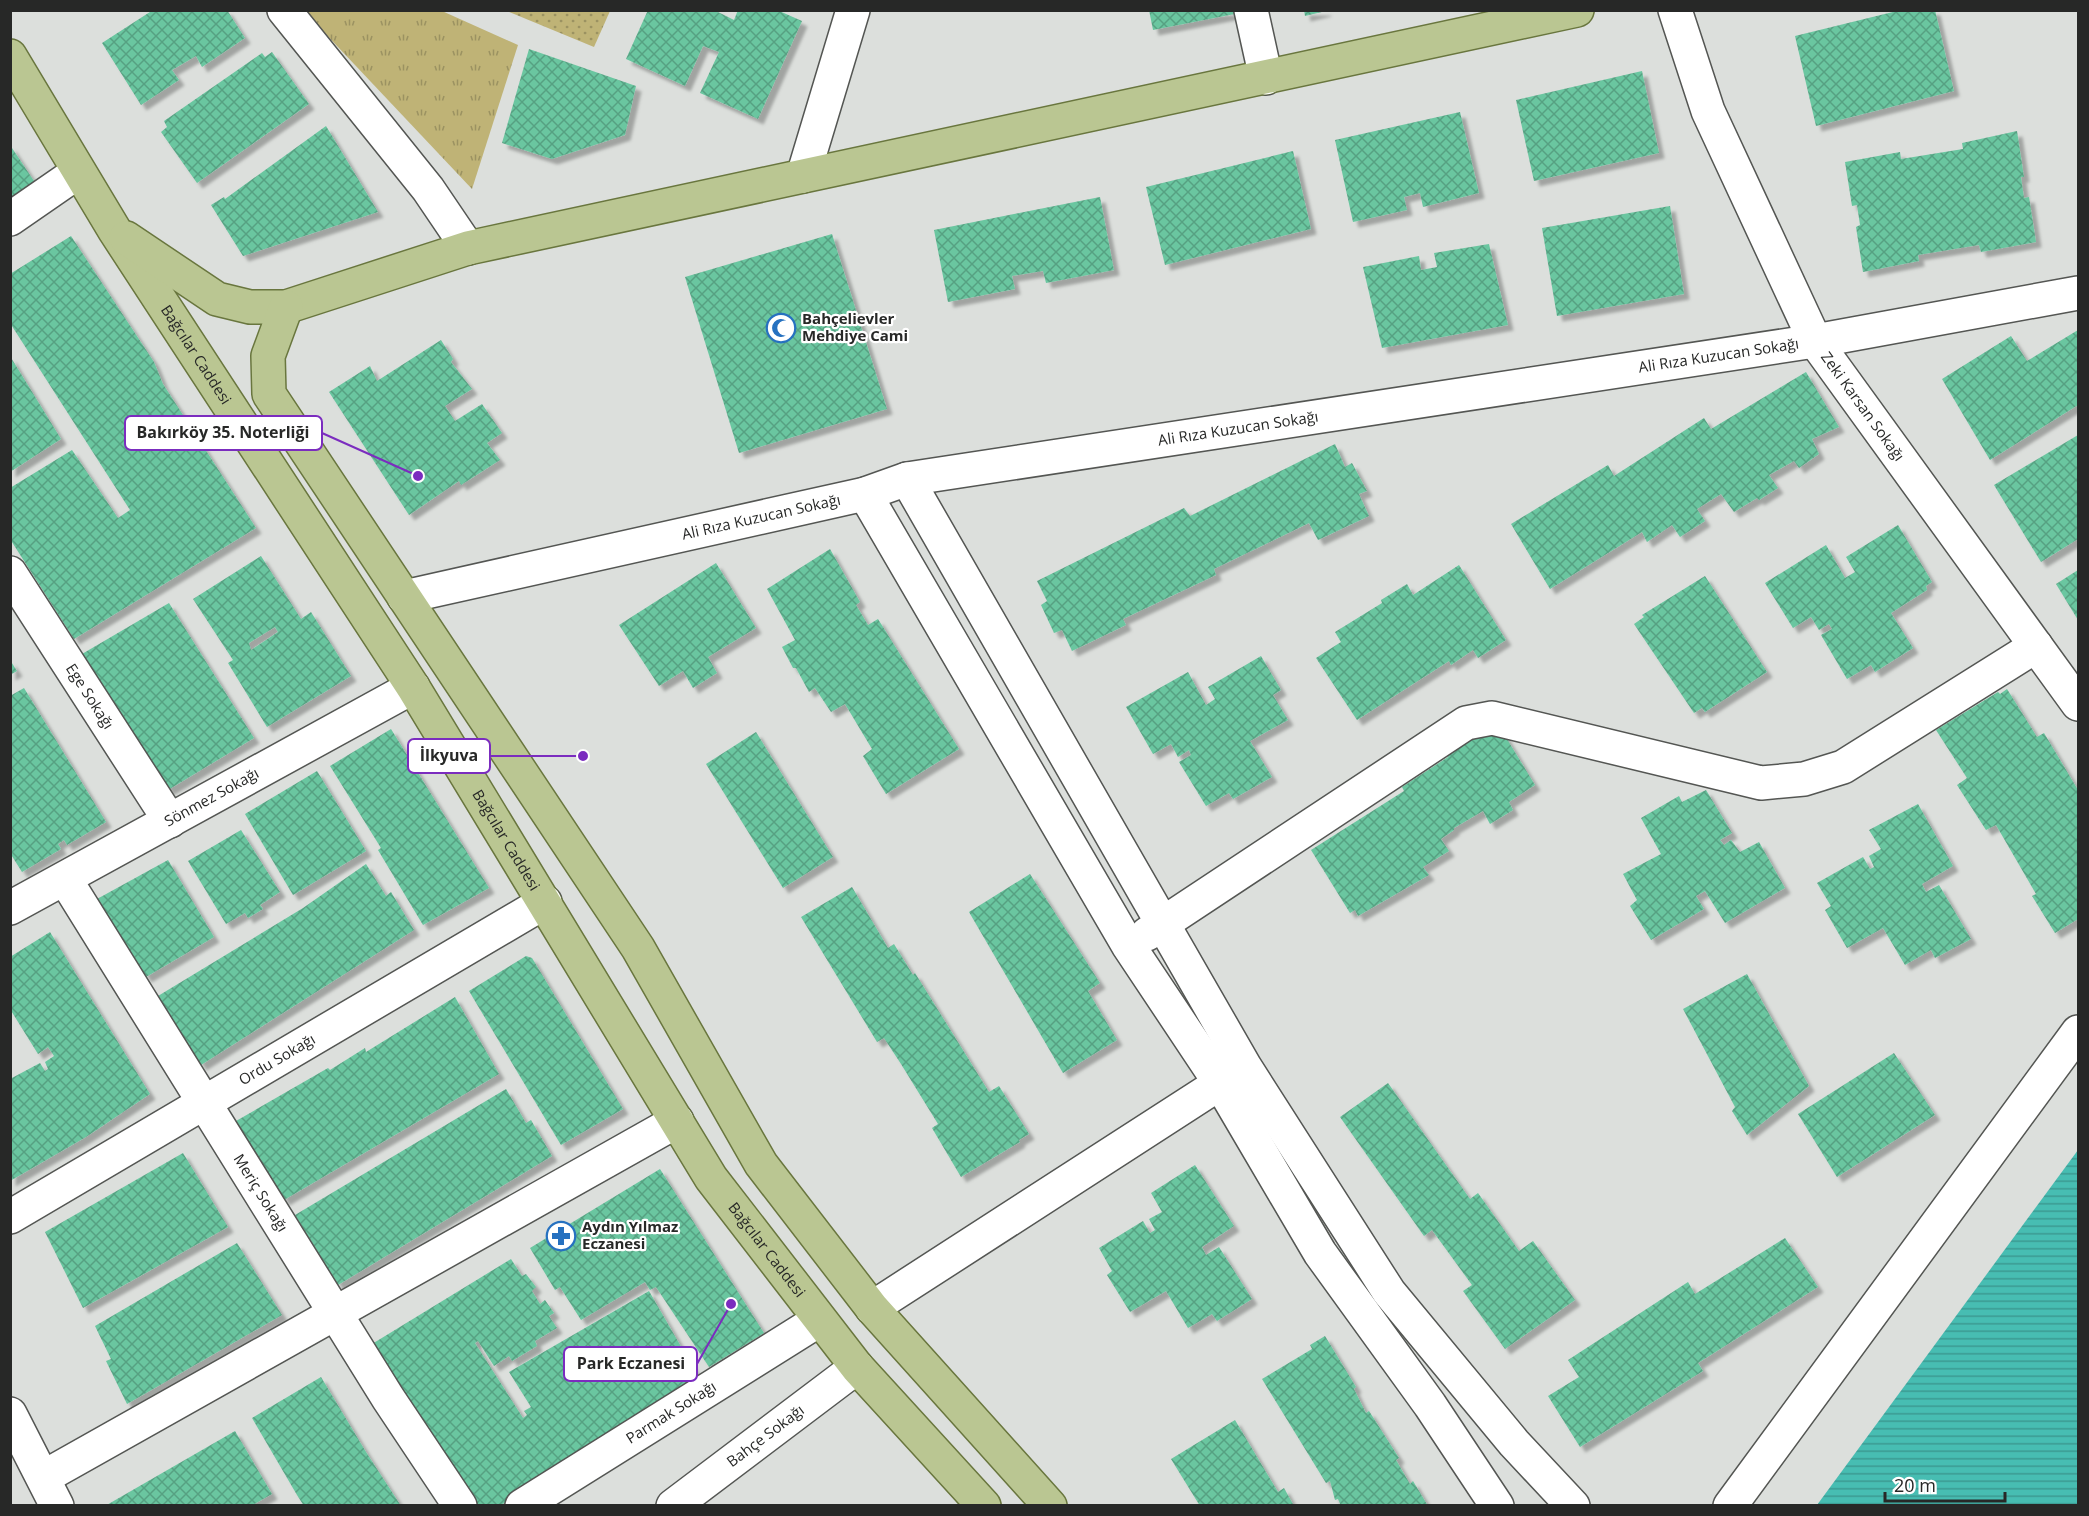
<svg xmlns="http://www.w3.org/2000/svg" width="2089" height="1516" font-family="'Open Sans',sans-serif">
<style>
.grass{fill:url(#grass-dots)}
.park{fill:url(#park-tufts)}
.water{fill:url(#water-rules)}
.building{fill:url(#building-cross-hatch);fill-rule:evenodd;filter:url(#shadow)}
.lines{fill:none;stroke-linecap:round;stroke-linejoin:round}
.minor-casing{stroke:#545653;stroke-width:36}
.major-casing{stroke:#69763e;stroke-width:36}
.minor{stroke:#fff;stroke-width:33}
.major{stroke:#bac692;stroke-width:33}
.labels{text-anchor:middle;stroke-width:4.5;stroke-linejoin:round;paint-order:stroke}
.poi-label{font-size:15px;font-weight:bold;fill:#272827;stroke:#fff;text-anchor:start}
.street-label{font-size:15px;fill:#272827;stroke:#fff}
.leader{fill:none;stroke:#7b2cbf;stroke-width:2}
.callout-dot{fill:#7b2cbf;stroke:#fff;stroke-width:2}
.callout{fill:#fff;stroke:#7b2cbf;stroke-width:2}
.callout-label{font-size:16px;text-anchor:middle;font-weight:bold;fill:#272827}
</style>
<defs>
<pattern id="grass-dots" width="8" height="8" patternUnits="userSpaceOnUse" patternTransform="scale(1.5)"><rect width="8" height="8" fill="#bfb376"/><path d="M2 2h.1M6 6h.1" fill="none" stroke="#9b9261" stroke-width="1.8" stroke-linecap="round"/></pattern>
<pattern id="park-tufts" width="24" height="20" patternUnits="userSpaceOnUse" patternTransform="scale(1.5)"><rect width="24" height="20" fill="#bfb376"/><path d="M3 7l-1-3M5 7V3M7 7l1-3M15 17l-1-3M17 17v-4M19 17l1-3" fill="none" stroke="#9b9261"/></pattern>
<pattern id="water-rules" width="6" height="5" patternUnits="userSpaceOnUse" patternTransform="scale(1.5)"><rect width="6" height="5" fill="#47bdb2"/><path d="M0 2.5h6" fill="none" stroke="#3b9a91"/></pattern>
<pattern id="building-cross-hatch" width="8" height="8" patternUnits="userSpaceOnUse" patternTransform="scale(1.5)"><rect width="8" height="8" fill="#6ac6a0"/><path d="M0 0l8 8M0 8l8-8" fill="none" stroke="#57a182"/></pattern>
<filter id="shadow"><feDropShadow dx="5.5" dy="5.5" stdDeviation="1.5" flood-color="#0004"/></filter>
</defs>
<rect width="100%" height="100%" fill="#dcdfdc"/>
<!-- grass -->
<polygon class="grass" points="507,11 610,11 594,47"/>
<!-- park -->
<polygon class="park" points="304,11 442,11 518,45 472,189"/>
<!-- water -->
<polygon class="water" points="2078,1150 2078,1505 1817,1505"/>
<!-- building -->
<g class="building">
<polygon points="153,10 227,10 245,38 202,67 196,56 172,70 179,80 141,105 102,43"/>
<polygon points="648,10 719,10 718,12 734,20 738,10 777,10 802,21 758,119 700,93 719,52 703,46 685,86 626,59"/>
<polygon points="1149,10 1240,10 1240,13 1153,30"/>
<polygon points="1304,10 1326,10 1326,11 1305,16"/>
<polygon points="1901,10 1935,10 1954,91 1816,126 1795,36"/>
<polygon points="529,49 636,86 625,135 552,159 502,143"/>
<polygon points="272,52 309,104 197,183 161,132 167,127 164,121 262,53 265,57"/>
<polygon points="1642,71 1659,153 1534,181 1516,100"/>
<polygon points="1460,112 1479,193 1423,207 1420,193 1404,197 1407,210 1353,222 1335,140"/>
<polygon points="326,126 378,212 243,256 211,205 224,197 225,199"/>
<polygon points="2017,131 2024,177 2021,177 2024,198 2029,197 2036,242 1981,252 1979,245 1918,255 1919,261 1863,272 1856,227 1860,225 1857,205 1852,206 1845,162 1900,152 1901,159 1963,149 1962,143"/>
<polygon points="10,145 36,184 10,199"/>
<polygon points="1293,151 1311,229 1165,265 1146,187"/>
<polygon points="1100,197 1114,270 1046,283 1043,271 1012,276 1015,289 948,302 934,230"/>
<polygon points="1670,206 1684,294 1557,316 1542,228"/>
<polygon points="832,234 887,409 739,453 685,277"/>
<polygon points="71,236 154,362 163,384 256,528 74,639 10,539 10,488 72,450 118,518 130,510 10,323 10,274"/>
<polygon points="1489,244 1508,325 1382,348 1363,267 1419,256 1421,270 1437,267 1434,253"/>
<polygon points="2078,330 2078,405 1990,460 1942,379 2011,336 2027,361"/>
<polygon points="441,340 453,359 451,362 472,389 445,406 455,421 482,404 502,433 487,443 500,460 461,485 459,481 409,515 329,392 370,366 377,381"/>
<polygon points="10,356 61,439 10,472"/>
<polygon points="1806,372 1839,427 1812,439 1819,454 1799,468 1794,461 1769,475 1778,488 1759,500 1757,498 1734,512 1721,494 1697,509 1705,521 1680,537 1672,525 1647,542 1642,532 1550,589 1511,524 1608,465 1614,476 1704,418 1711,429"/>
<polygon points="2078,435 2078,539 2041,562 1994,485"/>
<polygon points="1335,444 1345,467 1352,463 1367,491 1359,494 1369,516 1318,540 1309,523 1214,569 1216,575 1123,619 1126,625 1072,651 1062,630 1054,633 1041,605 1047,601 1037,581 1184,508 1190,516"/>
<polygon points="1898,525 1932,582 1926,586 1927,590 1891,613 1913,648 1875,672 1871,665 1847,679 1821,635 1832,629 1829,624 1819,630 1811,617 1793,628 1765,583 1826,545 1845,578 1855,572 1846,557"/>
<polygon points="830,549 860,602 856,605 868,625 878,619 959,749 886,794 863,756 872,749 845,704 831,712 815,688 809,692 796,668 793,668 782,647 795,640 767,589"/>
<path d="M261,556L301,619L311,612L351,676L267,727L228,663L233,660L193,599ZM275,627L278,632L251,650L249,643Z"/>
<polygon points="716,563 756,628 708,657 717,673 693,688 683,671 659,686 619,625"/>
<polygon points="1459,565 1506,640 1478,658 1473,650 1451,665 1449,661 1357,720 1316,658 1341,642 1335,632 1382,603 1381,600 1407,584 1413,595"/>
<polygon points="2078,570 2078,620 2056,584"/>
<polygon points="1705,576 1767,672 1705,712 1702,708 1694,713 1634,624 1644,617 1642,615"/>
<polygon points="169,603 254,738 168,790 82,654"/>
<polygon points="1261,656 1281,690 1273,695 1288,720 1250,741 1272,777 1233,799 1229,793 1206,806 1179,762 1191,755 1189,750 1178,757 1171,744 1153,754 1126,707 1188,672 1206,705 1215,699 1208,687"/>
<polygon points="10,660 17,671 10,675"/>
<polygon points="24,688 106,822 67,845 64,840 58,844 61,849 22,872 10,853 10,696"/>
<polygon points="2007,689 2037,737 2044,733 2078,790 2078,919 2055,933 2032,896 2036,894 1996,825 1986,830 1957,785 1967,778 1936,730 1998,692 2000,694"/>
<polygon points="1496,721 1535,785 1509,802 1513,810 1490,824 1483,811 1454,828 1454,830 1441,839 1449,851 1423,867 1429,875 1358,916 1355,910 1350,913 1311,850 1404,791 1402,787 1448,757 1446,753"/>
<polygon points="391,729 489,888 423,925 378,850 381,848 330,766"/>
<polygon points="756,732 833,857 783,888 706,764"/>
<polygon points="317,771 366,851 293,895 245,814"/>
<polygon points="1706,790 1732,833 1720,840 1724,845 1731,840 1740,852 1759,842 1785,888 1725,923 1705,891 1696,896 1704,909 1651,940 1630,906 1637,900 1623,874 1661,854 1641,818 1679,796 1682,802"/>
<polygon points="1918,804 1953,866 1922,884 1926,892 1939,885 1971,939 1935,958 1931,950 1905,965 1883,928 1847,948 1825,910 1831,906 1817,883 1863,857 1870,869 1874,867 1869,856 1881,849 1869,830"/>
<polygon points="241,830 280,892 260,905 263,909 248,918 245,913 226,924 188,861"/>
<polygon points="168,860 214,937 146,977 97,899"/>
<polygon points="366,864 386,896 391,892 414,930 201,1065 158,996 303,908"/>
<polygon points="1030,874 1100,983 1088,991 1117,1040 1063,1073 969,912"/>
<polygon points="852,887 888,948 894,944 913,975 915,973 989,1092 999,1086 1029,1134 1019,1140 1020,1142 961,1177 932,1128 938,1124 901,1064 884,1038 877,1042 801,917"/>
<polygon points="50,932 150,1094 86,1137 10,1181 10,1079 40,1063 45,1071 48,1069 45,1062 54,1056 48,1047 38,1054 10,1009 10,957"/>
<polygon points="526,956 532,958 623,1109 561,1145 469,991"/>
<polygon points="1747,974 1809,1086 1747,1135 1732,1111 1735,1107 1683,1009"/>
<polygon points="455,997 499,1074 284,1200 236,1121 328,1068 330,1070 365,1048 366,1052"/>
<polygon points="1894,1053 1935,1115 1837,1177 1798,1114"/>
<polygon points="1388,1083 1470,1199 1478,1193 1519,1251 1533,1241 1575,1300 1505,1349 1463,1291 1472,1285 1432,1230 1424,1236 1340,1117"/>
<polygon points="506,1089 526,1123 531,1120 552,1156 338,1285 295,1215"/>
<polygon points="183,1153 228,1227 83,1308 45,1232"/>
<polygon points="1195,1165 1234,1226 1202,1247 1206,1255 1219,1247 1252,1299 1217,1321 1212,1314 1188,1328 1166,1291 1130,1312 1107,1275 1112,1271 1099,1248 1143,1221 1150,1233 1155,1230 1149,1219 1162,1212 1151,1193"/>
<polygon points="660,1169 764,1333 709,1367 656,1287 650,1290 645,1282 581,1320 560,1287 555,1290 530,1248"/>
<polygon points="1785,1238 1818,1287 1698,1363 1703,1371 1580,1447 1548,1396 1579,1377 1568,1360 1688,1282 1695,1294"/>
<polygon points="237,1243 282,1315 127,1404 106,1361 111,1359 95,1326"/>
<polygon points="511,1259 522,1276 526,1274 536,1287 532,1291 540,1304 545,1300 554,1313 549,1316 557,1328 535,1341 537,1346 512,1361 509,1356 494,1366 478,1341 475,1343 523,1418 527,1415 524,1411 531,1407 509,1372 649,1291 702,1383 499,1506 472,1506 372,1344"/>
<polygon points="1325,1336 1356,1387 1354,1389 1366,1413 1369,1411 1399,1458 1396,1460 1410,1484 1413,1481 1428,1506 1341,1506 1338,1499 1335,1500 1330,1481 1326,1483 1262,1379 1312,1349 1310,1345"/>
<polygon points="321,1377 366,1452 401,1506 304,1506 297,1495 252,1418"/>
<polygon points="1235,1420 1278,1492 1284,1488 1294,1506 1200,1506 1171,1459"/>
<polygon points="235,1431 272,1494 251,1506 105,1506"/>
</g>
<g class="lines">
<!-- minor casing -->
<g class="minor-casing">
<g id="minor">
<polyline points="284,10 428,189 468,248"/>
<polyline points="1251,10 1266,78"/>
<path id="s1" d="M1675,10L1708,111L1815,341L2078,704"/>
<polyline points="803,176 853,10"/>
<polyline points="10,219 78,172"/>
<polyline points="907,479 1245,1067 1389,1292 1514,1443 1573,1506"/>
<polyline points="865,494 1128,945 1220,1083 1320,1253 1430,1405 1497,1506"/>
<path id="s2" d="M10,573L170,821"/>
<path id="s3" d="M404,597L865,494L907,479L1815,341L2078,293"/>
<path id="s4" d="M65,879L388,1398L460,1506"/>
<path id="s5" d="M10,908L413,687"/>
<polyline points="1147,934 1466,723 1492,718 1761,783 1804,779 1843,767 2036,646"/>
<path id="s6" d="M10,1217L545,902"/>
<polyline points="872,1308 1239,1071"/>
<polyline points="10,1414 57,1506"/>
<polyline points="44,1477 677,1121"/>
<path id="s7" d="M522,1506L819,1320"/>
<path id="s8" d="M673,1506L857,1367"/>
<polyline points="1730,1506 2078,1032"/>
</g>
</g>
<!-- major casing -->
<g class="major-casing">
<g id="major">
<path id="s9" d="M10,56L115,231L413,687L711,1178L857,1367L984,1506"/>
<polyline points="126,238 217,299 250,307 286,307 468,248 1577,10"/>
<polyline points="286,307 268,356 269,394 638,948 761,1164 872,1308 1050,1506"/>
</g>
</g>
<!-- minor -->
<use href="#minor" class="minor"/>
<!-- major -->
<use href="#major" class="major"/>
</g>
<!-- icons -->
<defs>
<g id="mosque-ring" transform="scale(1.5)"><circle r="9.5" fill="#fff" stroke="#2671c0" stroke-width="1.5"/><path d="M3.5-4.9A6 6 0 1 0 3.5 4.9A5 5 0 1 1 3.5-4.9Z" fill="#2671c0"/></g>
<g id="pharmacy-ring" transform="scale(1.5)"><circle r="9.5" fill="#fff" stroke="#2671c0" stroke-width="1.5"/><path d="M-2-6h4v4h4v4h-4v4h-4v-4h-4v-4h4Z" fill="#2671c0"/></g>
</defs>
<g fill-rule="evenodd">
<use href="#mosque-ring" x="781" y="328"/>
<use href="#pharmacy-ring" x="561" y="1236"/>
</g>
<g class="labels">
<!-- poi labels -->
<g class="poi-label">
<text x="802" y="324">Bahçelievler<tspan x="802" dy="17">Mehdiye Cami</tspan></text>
<text x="582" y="1232">Aydın Yılmaz<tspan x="582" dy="17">Eczanesi</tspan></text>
</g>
<!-- street labels -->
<g class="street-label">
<text dy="5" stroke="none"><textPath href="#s9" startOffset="352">Bağcılar Caddesi</textPath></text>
<text dy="5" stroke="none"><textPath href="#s3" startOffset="1338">Ali Rıza Kuzucan Sokağı</textPath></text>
<text dy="5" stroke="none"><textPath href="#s1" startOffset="441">Zeki Karsan Sokağı</textPath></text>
<text dy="5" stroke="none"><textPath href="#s3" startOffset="852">Ali Rıza Kuzucan Sokağı</textPath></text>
<text dy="5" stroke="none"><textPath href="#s3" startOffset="366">Ali Rıza Kuzucan Sokağı</textPath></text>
<text dy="5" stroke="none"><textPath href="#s2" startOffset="147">Ege Sokağı</textPath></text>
<text dy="5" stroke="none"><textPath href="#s5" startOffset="230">Sönmez Sokağı</textPath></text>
<text dy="5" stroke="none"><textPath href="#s9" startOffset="928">Bağcılar Caddesi</textPath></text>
<text dy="5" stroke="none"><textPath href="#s6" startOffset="310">Ordu Sokağı</textPath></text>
<text dy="5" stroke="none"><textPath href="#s4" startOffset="370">Meriç Sokağı</textPath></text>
<text dy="5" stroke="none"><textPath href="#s9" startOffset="1414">Bağcılar Caddesi</textPath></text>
<text dy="5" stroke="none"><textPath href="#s7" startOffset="176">Parmak Sokağı</textPath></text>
<text dy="5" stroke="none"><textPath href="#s8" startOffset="116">Bahçe Sokağı</textPath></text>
</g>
</g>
<!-- callouts -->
<path class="leader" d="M418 476L322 433M583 756L490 756M731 1304L697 1364"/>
<g class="callout-dot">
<circle cx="418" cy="476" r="6"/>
<circle cx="583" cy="756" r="6"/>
<circle cx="731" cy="1304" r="6"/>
</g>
<g class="callout">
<rect x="125" y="416" width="197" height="34" rx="6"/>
<rect x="408" y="739" width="82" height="34" rx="6"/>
<rect x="564" y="1347" width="133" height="34" rx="6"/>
</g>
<g class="callout-label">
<text x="223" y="438">Bakırköy 35. Noterliği</text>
<text x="449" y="761">İlkyuva</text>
<text x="631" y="1369">Park Eczanesi</text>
</g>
<!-- border -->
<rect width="2089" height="1516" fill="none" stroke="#272827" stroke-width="24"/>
<!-- scale -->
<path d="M1885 1492v9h120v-9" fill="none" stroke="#272827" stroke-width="3"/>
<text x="1894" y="1492" font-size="18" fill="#272827" stroke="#ffffff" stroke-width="4.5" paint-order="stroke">20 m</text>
</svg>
